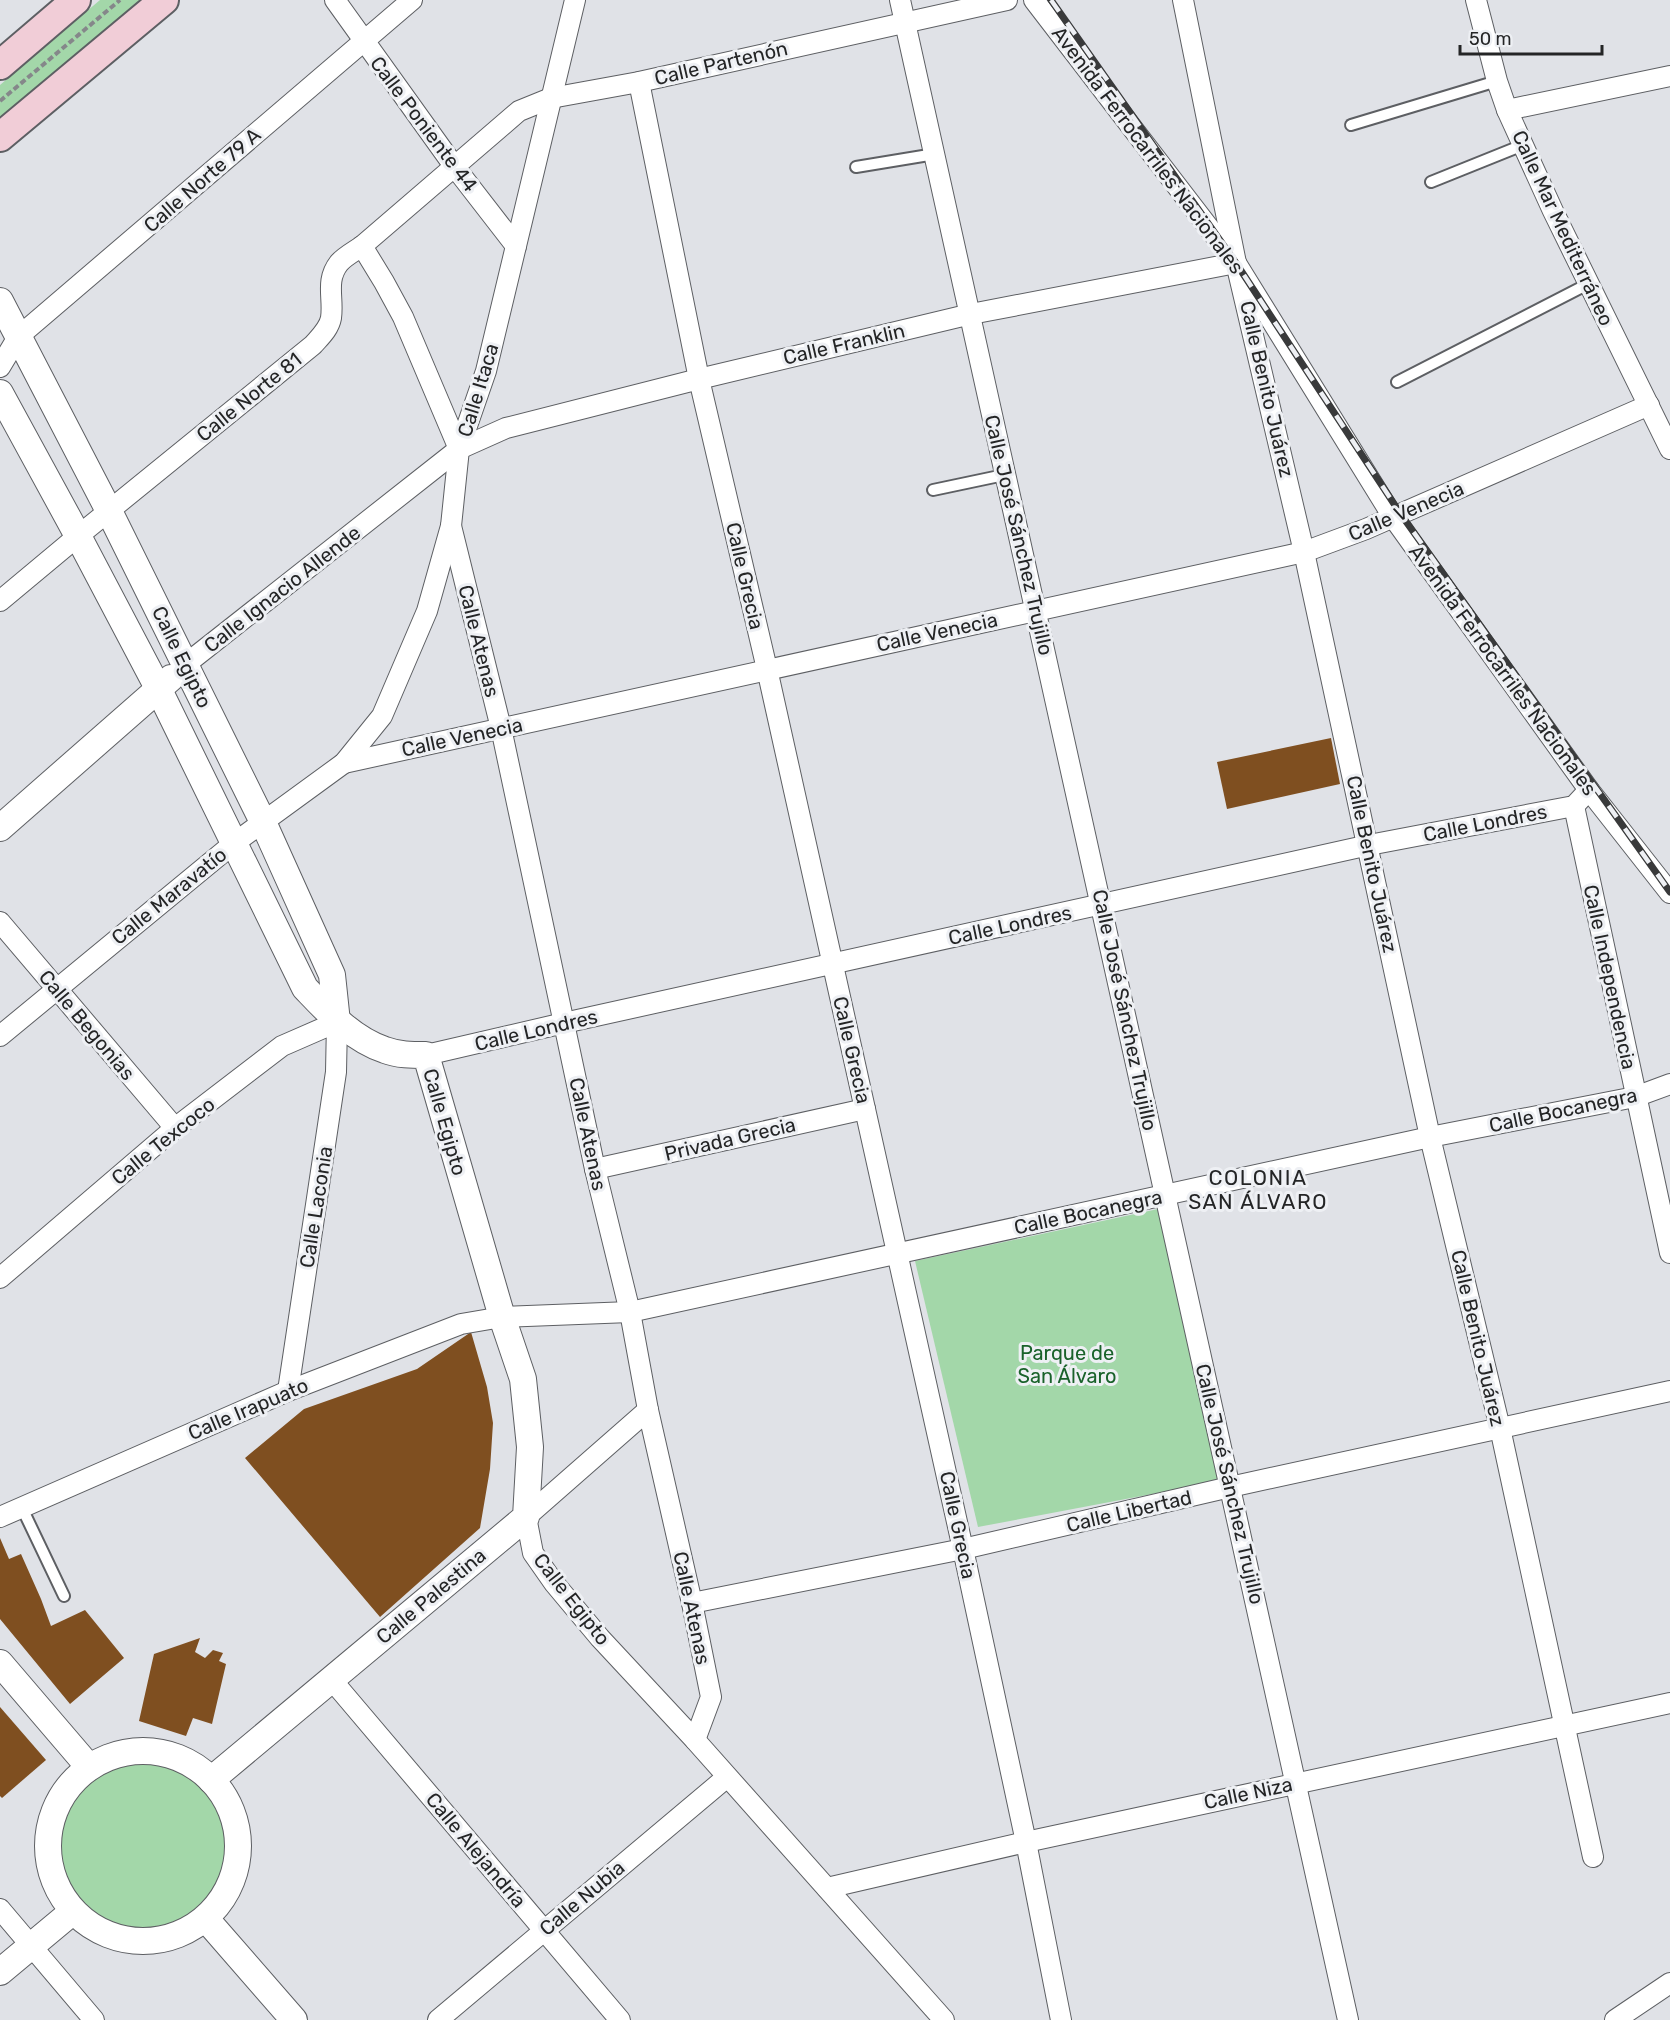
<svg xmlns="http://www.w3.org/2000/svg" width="1670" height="2020" font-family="Rubik,sans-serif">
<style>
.green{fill:#a3d7a9}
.building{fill:#7f4f20}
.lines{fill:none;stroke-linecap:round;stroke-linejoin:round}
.service-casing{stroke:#5d5f63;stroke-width:14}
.minor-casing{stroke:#5d5f63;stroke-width:22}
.tertiary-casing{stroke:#5d5f63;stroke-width:28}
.secondary-casing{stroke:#5d5f63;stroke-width:32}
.path{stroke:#85878a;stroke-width:4;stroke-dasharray:6 3;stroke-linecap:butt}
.service{stroke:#fff;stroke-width:10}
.minor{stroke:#fff;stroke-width:20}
.tertiary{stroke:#fff;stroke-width:26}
.secondary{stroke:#f1cdd7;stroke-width:28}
.rail-casing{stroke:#393a3b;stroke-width:7}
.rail{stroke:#eef0f4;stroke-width:4.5;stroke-dasharray:14;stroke-linecap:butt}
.labels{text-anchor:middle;stroke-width:6;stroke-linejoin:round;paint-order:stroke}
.street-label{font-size:20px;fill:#242526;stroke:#eef0f4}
.park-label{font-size:20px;fill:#19622a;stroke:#eef0f4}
.neighbourhood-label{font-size:21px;letter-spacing:1.5px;fill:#242526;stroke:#eef0f4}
</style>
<rect width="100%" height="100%" fill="#e0e2e7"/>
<!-- green -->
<g class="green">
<polygon points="100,0 146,0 0,124 0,85"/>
<polygon points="1158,1209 1221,1481 978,1527 915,1261"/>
<circle cx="142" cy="1845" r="85"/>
</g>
<!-- building -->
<g class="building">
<polygon points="1331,738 1340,784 1227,809 1217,762"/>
<polygon points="471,1332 487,1387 493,1423 490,1469 480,1528 380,1617 245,1458 304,1409 417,1369"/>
<polygon points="0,1538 9,1559 21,1554 41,1599 51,1626 85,1610 124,1658 70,1704 0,1619"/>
<polygon points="200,1638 195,1652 205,1658 213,1650 223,1653 219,1661 226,1664 212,1724 193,1718 186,1736 139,1721 154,1654"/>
<polygon points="0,1707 46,1760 2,1798 0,1796"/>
</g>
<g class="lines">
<!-- service casing -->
<g class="service-casing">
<g id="service">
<polyline points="1351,125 1497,81"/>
<polyline points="856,167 935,154"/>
<polyline points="1431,182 1523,145"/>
<polyline points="1397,382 1588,284"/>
<polyline points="933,490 1004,475"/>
<polyline points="22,1508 64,1596"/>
</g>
</g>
<!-- minor casing -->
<g class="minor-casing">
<g id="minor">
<polyline points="335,0 454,166 516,246"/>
<polyline points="900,0 1348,2020"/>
<polyline points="1034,0 1236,263 1393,517 1589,790 1670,893"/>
<polyline points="1183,0 1236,263 1304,552 1430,1137 1500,1428 1593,1857"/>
<polyline points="1476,0 1497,81 1507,110 1553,211 1670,449"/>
<polyline points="639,82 699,379 767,669 963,1549 1026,1842 1061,2020"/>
<polyline points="1507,110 1670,76"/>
<polyline points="362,246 384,282 403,317 459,449"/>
<polyline points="0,367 18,337 412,0"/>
<polyline points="451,526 501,728 595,1169 630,1312 648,1410 692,1603 711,1697 695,1740"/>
<path d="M0,601L78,536L313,345C320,337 329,329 331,318C334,298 325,281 339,263C345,256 355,251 362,246L519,111L551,98L639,82L1007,0"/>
<polyline points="186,664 459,449 506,428 699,379 971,314 1236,263"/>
<polyline points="344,763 1304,552 1366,529 1649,405"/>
<polyline points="1574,806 1670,1253"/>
<polyline points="0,922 175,1128"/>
<polyline points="0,1036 233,844 344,763 382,716 427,611 451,526 459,449 486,371 575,0"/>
<polyline points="426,1055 564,1023 1369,845 1574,806 1589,790"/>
<polyline points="595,1169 865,1109"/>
<polyline points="0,1278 175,1128 282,1046 337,1022 336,1072 288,1391"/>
<polyline points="648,1410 526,1517 533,1553 554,1583 600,1638 695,1740 944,2020"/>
<polyline points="0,1517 288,1391 461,1324 502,1317 630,1312 1430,1137 1635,1097 1670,1084"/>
<polyline points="692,1603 963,1549 1230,1487 1670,1391"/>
<polyline points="331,1679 620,2020"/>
<polyline points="827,1888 1026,1842 1670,1703"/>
<polyline points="0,1909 94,2020"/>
<polyline points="438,2020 727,1777"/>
<polyline points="1615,2020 1670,1983"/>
</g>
</g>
<!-- tertiary casing -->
<g class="tertiary-casing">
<g id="tertiary">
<polyline points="0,301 109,511 263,822 332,975 337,1022"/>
<path d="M0,393L78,536L158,688L305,988C328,1012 352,1039 385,1050C398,1055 412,1055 426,1055L502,1317L523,1379L530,1447L526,1517L211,1780"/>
<polyline points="0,828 171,678"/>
<polyline points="0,1663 89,1767"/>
<circle cx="143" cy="1846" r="95"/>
<polyline points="206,1919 294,2020"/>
<polyline points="0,1972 72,1912"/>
</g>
</g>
<!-- secondary casing -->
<g class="secondary-casing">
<g id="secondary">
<polyline points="0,65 76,0"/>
<polyline points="0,137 164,0"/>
</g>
</g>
<!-- path -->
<polyline class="path" points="0,101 120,0"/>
<!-- service -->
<use href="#service" class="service"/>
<!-- minor -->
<use href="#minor" class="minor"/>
<!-- tertiary -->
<use href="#tertiary" class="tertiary"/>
<!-- secondary -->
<use href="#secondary" class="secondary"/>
<!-- rail casing -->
<g class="rail-casing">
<polyline id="rail" points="1051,0 1236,263 1400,513 1670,892"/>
</g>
<!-- rail -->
<use href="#rail" class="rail"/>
</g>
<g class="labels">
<!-- street labels -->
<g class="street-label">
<text transform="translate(721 63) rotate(-13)" y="7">Calle Partenón</text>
<text transform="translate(424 124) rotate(53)" y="7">Calle Poniente 44</text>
<text transform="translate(1148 150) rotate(53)" y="7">Avenida Ferrocarriles Nacionales</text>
<text transform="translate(202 180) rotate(-41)" y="7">Calle Norte 79 A</text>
<text transform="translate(1563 228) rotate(65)" y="7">Calle Mar Mediterráneo</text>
<text transform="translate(844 344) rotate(-13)" y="7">Calle Franklin</text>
<text transform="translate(1267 389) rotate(77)" y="7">Calle Benito Juárez</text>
<text transform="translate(478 390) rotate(-73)" y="7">Calle Itaca</text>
<text transform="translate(249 397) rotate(-39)" y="7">Calle Norte 81</text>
<text transform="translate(1406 511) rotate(-23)" y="7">Calle Venecia</text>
<text transform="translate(1019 535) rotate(77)" y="7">Calle José Sánchez Trujillo</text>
<text transform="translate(745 576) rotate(77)" y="7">Calle Grecia</text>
<text transform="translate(282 589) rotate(-38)" y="7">Calle Ignacio Allende</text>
<text transform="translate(937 632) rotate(-12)" y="7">Calle Venecia</text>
<text transform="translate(479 641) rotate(76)" y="7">Calle Atenas</text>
<text transform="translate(182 657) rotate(64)" y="7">Calle Egipto</text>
<text transform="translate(1503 670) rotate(54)" y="7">Avenida Ferrocarriles Nacionales</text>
<text transform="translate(462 737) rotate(-12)" y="7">Calle Venecia</text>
<text transform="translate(1485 823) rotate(-11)" y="7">Calle Londres</text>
<text transform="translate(1372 864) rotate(78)" y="7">Calle Benito Juárez</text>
<text transform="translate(169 896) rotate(-39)" y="7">Calle Maravatío</text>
<text transform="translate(1010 925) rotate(-12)" y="7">Calle Londres</text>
<text transform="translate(1610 977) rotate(78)" y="7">Calle Independencia</text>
<text transform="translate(1125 1010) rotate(78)" y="7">Calle José Sánchez Trujillo</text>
<text transform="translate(87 1025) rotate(50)" y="7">Calle Begonias</text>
<text transform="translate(536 1030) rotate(-13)" y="7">Calle Londres</text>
<text transform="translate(852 1050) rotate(77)" y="7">Calle Grecia</text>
<text transform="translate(1563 1110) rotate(-12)" y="7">Calle Bocanegra</text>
<text transform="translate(445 1122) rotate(74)" y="7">Calle Egipto</text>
<text transform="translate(588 1134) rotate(78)" y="7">Calle Atenas</text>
<text transform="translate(730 1139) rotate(-13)" y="7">Privada Grecia</text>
<text transform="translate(163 1141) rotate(-39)" y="7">Calle Texcoco</text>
<text transform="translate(316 1207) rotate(-81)" y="7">Calle Laconia</text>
<text transform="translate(1088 1212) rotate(-12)" y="7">Calle Bocanegra</text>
<text transform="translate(1478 1338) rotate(77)" y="7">Calle Benito Juárez</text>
<text transform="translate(248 1409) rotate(-23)" y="7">Calle Irapuato</text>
<text transform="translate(1230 1484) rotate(77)" y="7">Calle José Sánchez Trujillo</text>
<text transform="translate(1129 1511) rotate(-13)" y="7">Calle Libertad</text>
<text transform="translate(958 1525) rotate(78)" y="7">Calle Grecia</text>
<text transform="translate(431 1596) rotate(-40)" y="7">Calle Palestina</text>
<text transform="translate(572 1599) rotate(52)" y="7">Calle Egipto</text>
<text transform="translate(692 1608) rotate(78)" y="7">Calle Atenas</text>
<text transform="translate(1248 1793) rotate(-12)" y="7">Calle Niza</text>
<text transform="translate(476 1850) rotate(50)" y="7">Calle Alejandría</text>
<text transform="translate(582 1898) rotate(-40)" y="7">Calle Nubia</text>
</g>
<!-- park labels -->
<g class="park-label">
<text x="1067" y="1360">Parque de<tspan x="1067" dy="23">San Álvaro</tspan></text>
</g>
<!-- neighbourhood labels -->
<g class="neighbourhood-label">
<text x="1258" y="1185">COLONIA<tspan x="1258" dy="24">SAN ÁLVARO</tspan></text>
</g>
</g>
<!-- scale -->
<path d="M1460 45v9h142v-9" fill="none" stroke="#242526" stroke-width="3"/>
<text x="1469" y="45" font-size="18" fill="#242526" stroke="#eef0f4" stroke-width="4.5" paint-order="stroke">50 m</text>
</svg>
